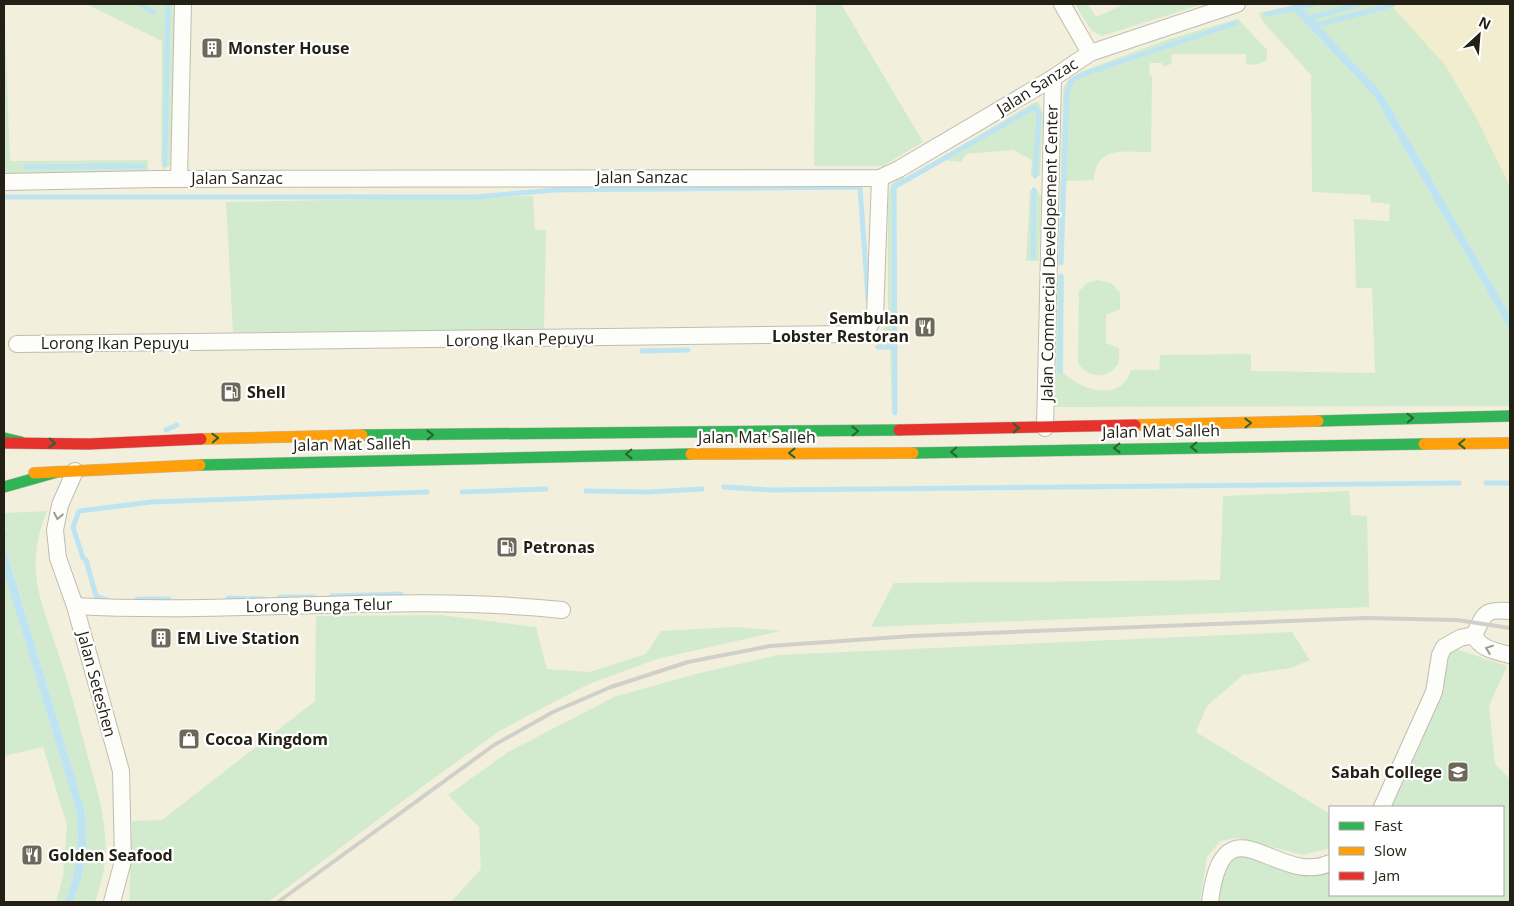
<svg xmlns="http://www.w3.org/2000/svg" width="1514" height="906" font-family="'Open Sans',sans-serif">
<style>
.built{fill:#f2edcf}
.green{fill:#d2ebce}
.water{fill:#bee4f2}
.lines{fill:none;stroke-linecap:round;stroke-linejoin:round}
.stream{stroke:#bee4f2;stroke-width:5}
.street-casing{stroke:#c0bdaf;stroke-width:18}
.fast-casing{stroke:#c4b9b5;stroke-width:12}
.slow-casing{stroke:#c4b9b5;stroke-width:12}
.jam-casing{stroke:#c4b9b5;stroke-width:12}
.street{stroke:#fdfdfa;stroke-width:16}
.fast{stroke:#30b455;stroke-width:11}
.slow{stroke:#ff9f0a;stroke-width:11}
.jam{stroke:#e5322d;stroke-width:11}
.rail{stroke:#d0cfc9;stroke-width:4}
.oneway{stroke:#296332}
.oneway2{stroke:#9b9a93}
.labels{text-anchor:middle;stroke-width:4.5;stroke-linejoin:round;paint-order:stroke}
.poi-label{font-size:16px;font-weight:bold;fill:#232115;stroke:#fff;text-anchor:start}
.street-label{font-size:16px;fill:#232115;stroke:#fff}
</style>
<rect width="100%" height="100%" fill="#f3efdd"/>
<!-- built -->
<polygon class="built" points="1390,4 1510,4 1510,187 1477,119 1445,65"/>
<!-- green -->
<g class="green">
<polygon points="4,4 10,161 148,160 148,176 4,177"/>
<polygon points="86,4 175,4 174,162 163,170 161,160 162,41"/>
<polygon points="816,4 841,4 923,142 883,166 814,166"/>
<polygon points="1075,4 1088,4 1096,17 1125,4 1203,4 1102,36 1091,30"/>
<polygon points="1299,4 1390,4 1445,65 1477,119 1510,187 1510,315 1382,93"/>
<path d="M1289,6L1374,96L1510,331V406L1055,407L1057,276H1064L1063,373C1083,390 1120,404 1131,370H1159L1160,355L1251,354V371L1375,373L1372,288H1356L1354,219L1389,221L1390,204L1371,202L1370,195L1312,192L1311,75L1263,22L1259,13Z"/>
<path d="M1238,19L1267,50V60L1256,65L1246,64V54H1172L1171,64L1163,67L1162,63H1150L1149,75L1152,76L1151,152C1123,152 1096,145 1094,180L1066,181L1063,265H1058L1063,94L1064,86L1069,79L1083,71L1169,39Z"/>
<polygon points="1035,102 1039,102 1043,114 1040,176 1031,176 1032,160 1013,150 966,154 961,162 944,160 896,188 897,414 892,414 890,349 879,349 876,337 883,330 888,318 888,198 891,184 903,176 905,179"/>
<polygon points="1030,190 1037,190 1041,196 1039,261 1026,261"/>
<polygon points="533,196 535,230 546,230 544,331 233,332 226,202"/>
<path d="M1098,280L1111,283L1120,293V309L1106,315V343L1119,348V363C1109,379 1089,380 1078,363L1079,291L1087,283Z"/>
<polygon points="1349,491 1351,515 1367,516 1369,607 871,627 894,583 1220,580 1223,496"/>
<path d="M47,511C23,569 42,603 60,658C70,687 77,717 85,746C100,802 117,844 95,902H73C86,872 90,839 84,807L4,542L8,535L4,532V513Z"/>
<path d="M4,573L76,810C80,842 77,872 65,902H56L63,876L67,825L43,747L4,756Z"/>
<polygon points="441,615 536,627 547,669 590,672 646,654 661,631 735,627 781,631 657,659 589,684 542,708 498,732 400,803 268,902 129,902 132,821 162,820 315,701 316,616"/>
<polygon points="1292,632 1310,660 1291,668 1243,675 1207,706 1196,732 1330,814 1330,848 1303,855 1237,838 1220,841 1207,857 1200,902 451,902 481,869 479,827 448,795 508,752 614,697 692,675 778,655"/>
<polygon points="1459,650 1507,666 1489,706 1495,764 1510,779 1510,902 1215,902 1227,861 1235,853 1327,870 1330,895 1503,895 1503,807 1389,807 1439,696 1451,651"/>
</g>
<!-- water -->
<g class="water">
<polygon points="1299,4 1382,93 1510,315 1510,331 1374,96 1289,6"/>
<path d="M4,532L8,534L4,543L84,807C90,839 86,872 73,902H65C77,872 80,842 76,810L4,573Z"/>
</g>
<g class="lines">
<!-- stream -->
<g class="stream">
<polyline points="141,4 154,12"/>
<polyline points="1267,14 1314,4"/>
<polyline points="1307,19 1359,4"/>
<polyline points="1313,26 1392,5"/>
<polyline points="165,164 168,4"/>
<polyline points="26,167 143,166"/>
<polyline points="4,197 475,197 555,190 860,187 868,299"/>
<polyline points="1033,258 1034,190"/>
<polyline points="1061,263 1067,92 1072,80 1084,74 1236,23"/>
<polyline points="878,347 895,347"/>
<polyline points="642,351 688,350"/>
<polyline points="1060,372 1061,276"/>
<polyline points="895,413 894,187 1035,107 1039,114 1035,176"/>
<polyline points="166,430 177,425"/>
<polyline points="1486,483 1510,483"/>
<polyline points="724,487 771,490 1459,483"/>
<polyline points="586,491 648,492 702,489"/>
<polyline points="462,492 546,489"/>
<polyline points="332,596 401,594"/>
<polyline points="280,597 314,597"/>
<polyline points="228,598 264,599"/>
<polyline points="137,599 169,599"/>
<polyline points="107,600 96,596 86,560 83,558 73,527 79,511 151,502 427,492"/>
</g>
<!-- street casing -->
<g class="street-casing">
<g id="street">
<polyline points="1062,4 1090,53"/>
<polyline points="179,179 183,4"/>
<polyline points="4,182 156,179 880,178 899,169 1053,78 1090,53 1237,4"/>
<polyline points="17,344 854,334 866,331 875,317 880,178"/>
<polyline points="1045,428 1053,78"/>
<polyline points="75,471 60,505 55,530 58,558 75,606 121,771 123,861 112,902"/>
<path d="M75,606C237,615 400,593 562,610"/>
<path d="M1474,635C1485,613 1484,609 1510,611"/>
<path d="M1474,635C1481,650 1496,651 1510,655"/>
<polyline points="1382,807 1434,692 1440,655 1444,647 1460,638 1474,635"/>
<path d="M1210,902C1224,793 1277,888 1330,863"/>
</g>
</g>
<!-- fast casing -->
<g class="fast-casing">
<g id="fast">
<polyline points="1318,421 1510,416"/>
<polyline points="362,435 899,430"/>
<polyline points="4,438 21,442"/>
<polyline points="913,453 1424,444"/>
<polyline points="200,465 691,454"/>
<polyline points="4,487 57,472"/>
</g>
</g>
<!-- slow casing -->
<g class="slow-casing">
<g id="slow">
<polyline points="1135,425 1318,421"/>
<polyline points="201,439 362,435"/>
<polyline points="1424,444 1510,443"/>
<polyline points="691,454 913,453"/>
<polyline points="34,473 200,465"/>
</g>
</g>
<!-- jam casing -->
<g class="jam-casing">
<g id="jam">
<polyline points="899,430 1135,425"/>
<polyline points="4,443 89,444 201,439"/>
</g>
</g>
<!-- street -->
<use href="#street" class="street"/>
<!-- fast -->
<use href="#fast" class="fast"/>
<!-- slow -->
<use href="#slow" class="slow"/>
<!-- jam -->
<use href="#jam" class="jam"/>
<!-- rail -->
<polyline class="rail" points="278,902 494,745 553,712 611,687 688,662 770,646 912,636 1365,618 1457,620 1510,628"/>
</g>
<!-- one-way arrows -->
<defs><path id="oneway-chevron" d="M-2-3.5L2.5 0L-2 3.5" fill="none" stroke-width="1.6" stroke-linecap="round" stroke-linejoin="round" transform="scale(1.25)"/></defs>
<g class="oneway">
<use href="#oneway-chevron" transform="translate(1410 418) rotate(-2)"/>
<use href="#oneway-chevron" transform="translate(1248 423) rotate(-1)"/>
<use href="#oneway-chevron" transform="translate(1016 428) rotate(-1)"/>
<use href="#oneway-chevron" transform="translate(855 431) rotate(-1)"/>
<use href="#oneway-chevron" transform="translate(430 435) rotate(-1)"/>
<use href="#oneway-chevron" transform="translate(215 438) rotate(-2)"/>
<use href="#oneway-chevron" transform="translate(52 443) rotate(2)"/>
<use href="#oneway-chevron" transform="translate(1462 444) rotate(179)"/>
<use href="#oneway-chevron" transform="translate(1194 447) rotate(179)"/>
<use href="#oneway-chevron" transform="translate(1117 448) rotate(179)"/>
<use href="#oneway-chevron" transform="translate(954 452) rotate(179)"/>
<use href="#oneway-chevron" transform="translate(792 453) rotate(180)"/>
<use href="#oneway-chevron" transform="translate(629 454) rotate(179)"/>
</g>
<g class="oneway2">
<use href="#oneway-chevron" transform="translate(58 516) rotate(101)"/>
<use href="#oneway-chevron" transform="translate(1489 649) rotate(-159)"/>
</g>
<!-- icons -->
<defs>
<g id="building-square" transform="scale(1.125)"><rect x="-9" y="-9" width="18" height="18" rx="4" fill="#6c695b" stroke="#fff"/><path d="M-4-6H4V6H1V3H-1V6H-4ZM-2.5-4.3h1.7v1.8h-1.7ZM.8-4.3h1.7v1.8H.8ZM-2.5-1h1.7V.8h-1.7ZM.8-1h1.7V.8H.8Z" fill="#fff"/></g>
<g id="restaurant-square" transform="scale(1.125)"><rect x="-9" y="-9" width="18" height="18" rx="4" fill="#6c695b" stroke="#fff"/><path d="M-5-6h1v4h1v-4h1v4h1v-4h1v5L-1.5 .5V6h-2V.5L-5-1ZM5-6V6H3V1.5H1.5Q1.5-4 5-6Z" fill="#fff"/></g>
<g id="fuel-square" transform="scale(1.125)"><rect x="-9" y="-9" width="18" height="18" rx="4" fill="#6c695b" stroke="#fff"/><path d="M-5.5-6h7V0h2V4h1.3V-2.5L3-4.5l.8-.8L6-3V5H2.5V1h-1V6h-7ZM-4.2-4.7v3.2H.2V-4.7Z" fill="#fff"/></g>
<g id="shop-square" transform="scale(1.125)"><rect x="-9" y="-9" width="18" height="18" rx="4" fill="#6c695b" stroke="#fff"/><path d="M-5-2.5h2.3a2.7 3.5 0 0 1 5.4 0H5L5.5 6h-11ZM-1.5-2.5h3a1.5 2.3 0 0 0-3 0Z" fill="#fff"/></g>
<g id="university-square" transform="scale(1.125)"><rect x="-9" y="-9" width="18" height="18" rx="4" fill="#6c695b" stroke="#fff"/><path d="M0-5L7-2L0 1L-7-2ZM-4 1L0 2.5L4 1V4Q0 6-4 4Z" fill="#fff"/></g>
</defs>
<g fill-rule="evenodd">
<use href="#building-square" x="212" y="48"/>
<use href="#restaurant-square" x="925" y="327"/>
<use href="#fuel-square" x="231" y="392"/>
<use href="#fuel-square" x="507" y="547"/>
<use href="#building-square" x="161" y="638"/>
<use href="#shop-square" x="189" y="739"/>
<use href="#university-square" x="1458" y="772"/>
<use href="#restaurant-square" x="32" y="855"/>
</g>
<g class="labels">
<!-- poi labels -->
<g class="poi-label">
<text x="228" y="54">Monster House</text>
<text x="909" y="324" text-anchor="end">Sembulan<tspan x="909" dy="18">Lobster Restoran</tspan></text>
<text x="247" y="398">Shell</text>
<text x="523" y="553">Petronas</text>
<text x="177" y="644">EM Live Station</text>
<text x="205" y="745">Cocoa Kingdom</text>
<text x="1442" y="778" text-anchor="end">Sabah College</text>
<text x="48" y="861">Golden Seafood</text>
</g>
<!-- street labels -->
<g class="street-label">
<text transform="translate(1037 86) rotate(-32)" y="6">Jalan Sanzac</text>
<text x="642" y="183">Jalan Sanzac</text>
<text x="237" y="184">Jalan Sanzac</text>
<text transform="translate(1049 253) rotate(-89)" y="6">Jalan Commercial Developement Center</text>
<text transform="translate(520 339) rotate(-1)" y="6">Lorong Ikan Pepuyu</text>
<text x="115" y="349">Lorong Ikan Pepuyu</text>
<text transform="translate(1161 431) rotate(-1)" y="6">Jalan Mat Salleh</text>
<text x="757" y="443">Jalan Mat Salleh</text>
<text transform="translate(352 444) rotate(-1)" y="6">Jalan Mat Salleh</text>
<text transform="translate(319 605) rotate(-1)" y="6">Lorong Bunga Telur</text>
<text transform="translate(97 684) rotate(75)" y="6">Jalan Seteshen</text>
</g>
</g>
<!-- border -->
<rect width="1514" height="906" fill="none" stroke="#232115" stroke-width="10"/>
<!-- legend -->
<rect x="1329" y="806" width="175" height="90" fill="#ffffff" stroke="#a7a6a1"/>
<rect x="1339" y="822" width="25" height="8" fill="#30b455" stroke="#a7a6a1"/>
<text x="1374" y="831" font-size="15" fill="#232115">Fast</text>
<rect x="1339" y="847" width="25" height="8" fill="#ff9f0a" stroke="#a7a6a1"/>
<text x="1374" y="856" font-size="15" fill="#232115">Slow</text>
<rect x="1339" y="872" width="25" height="8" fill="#e5322d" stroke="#a7a6a1"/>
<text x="1374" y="881" font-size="15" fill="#232115">Jam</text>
<!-- north arrow -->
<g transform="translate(1479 35) rotate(26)" stroke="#ffffff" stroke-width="4" paint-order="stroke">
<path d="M0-4L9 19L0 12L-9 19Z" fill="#232115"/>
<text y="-8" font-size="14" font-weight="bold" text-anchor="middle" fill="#232115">N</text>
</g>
</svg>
